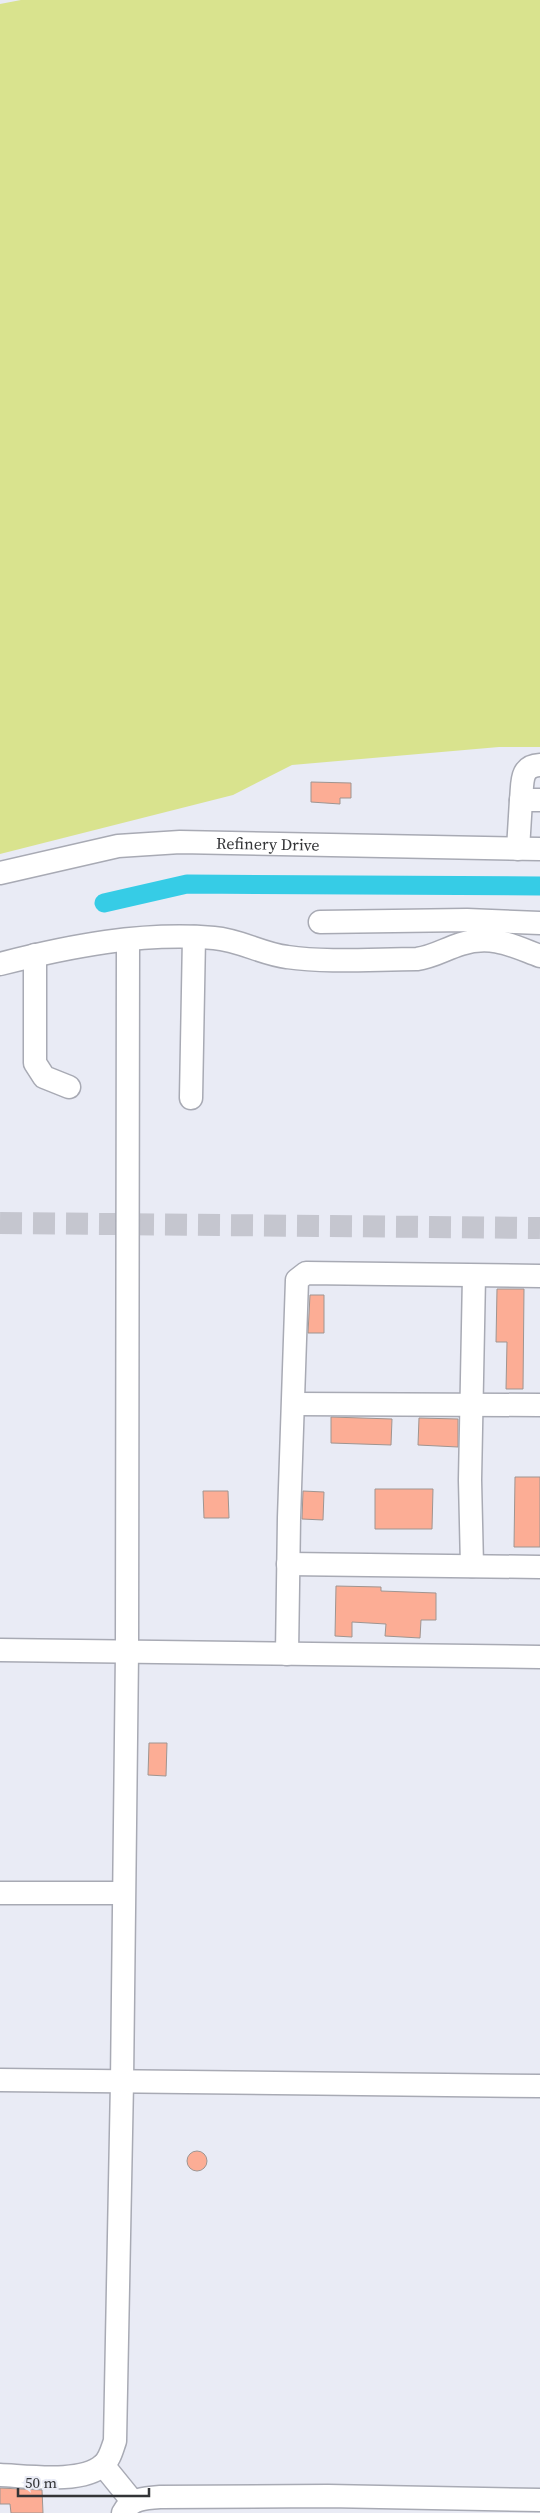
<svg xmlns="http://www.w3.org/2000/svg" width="540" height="2513" font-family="'Source Serif 4',serif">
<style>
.green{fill:#d9e38e}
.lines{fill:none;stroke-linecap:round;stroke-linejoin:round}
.canal{stroke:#36cce6;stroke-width:19}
.building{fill:#fcad95;stroke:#9f9591}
.minor-tunnel{stroke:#c5c6cf;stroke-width:22;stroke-dasharray:22 11;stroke-linecap:butt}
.minor-casing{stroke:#a8aab4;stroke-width:25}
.minor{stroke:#fff;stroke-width:22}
.labels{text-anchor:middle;stroke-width:5;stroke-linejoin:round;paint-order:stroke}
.street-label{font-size:16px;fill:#333437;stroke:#e9ebf5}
</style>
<rect width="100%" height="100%" fill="#e9ebf5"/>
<!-- green -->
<polygon class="green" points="21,0 540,0 540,747 499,747 292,765 233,795 0,854 0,4"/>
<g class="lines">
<!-- canal -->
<polyline class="canal" points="104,903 187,884 540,886"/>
</g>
<!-- building -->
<g class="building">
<polygon points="311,782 351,783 351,798 340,798 340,804 311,802"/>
<polygon points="497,1289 524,1289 523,1389 506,1389 507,1342 496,1342"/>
<polygon points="310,1295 324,1295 324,1333 308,1333"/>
<polygon points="331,1417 392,1419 391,1445 331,1443"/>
<polygon points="419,1418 458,1419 458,1447 418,1445"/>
<polygon points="515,1477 540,1477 540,1547 514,1547"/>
<polygon points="375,1489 433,1489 432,1529 375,1529"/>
<polygon points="203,1491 228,1491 229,1518 204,1518"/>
<polygon points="303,1491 324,1492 323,1520 302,1519"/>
<polygon points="336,1586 381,1587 381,1591 436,1593 436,1620 421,1620 420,1638 385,1636 386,1624 352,1622 352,1637 335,1636"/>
<polygon points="149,1743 167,1743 166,1776 148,1775"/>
<circle cx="197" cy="2161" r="10"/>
<polygon points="0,2488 42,2490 43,2513 11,2513 10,2504 0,2504"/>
</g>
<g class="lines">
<!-- minor-tunnel -->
<polyline class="minor-tunnel" points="0,1223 540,1228"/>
<!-- minor casing -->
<g class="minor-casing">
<g id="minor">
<path d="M540,765C519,766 523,784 521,800H540"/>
<polyline points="518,849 521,800"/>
<path id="s1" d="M0,873L118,846L180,842L540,849"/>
<polyline points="320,922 467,920 540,923"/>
<polyline points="35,955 35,1063 44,1077 69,1087"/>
<path d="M0,964C70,946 141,932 214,938C240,940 262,954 287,957C328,963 375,959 417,959C433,957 445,949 461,944C492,934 513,946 540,956"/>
<polyline points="191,1098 194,937"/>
<polyline points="295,1404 540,1405"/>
<polyline points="288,1564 540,1567"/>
<polyline points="472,1566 470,1480 474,1276"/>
<polyline points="0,1650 540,1657"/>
<polyline points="287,1654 289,1518 297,1280 306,1273 540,1276"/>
<polyline points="0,1893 123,1893"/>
<polyline points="0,2080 540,2086"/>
<polyline points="103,2465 133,2502"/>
<path d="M0,2475C27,2476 82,2484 103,2465C110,2459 112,2449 115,2441L122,2082L127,1652L128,940"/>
<path d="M123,2513C130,2499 145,2498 160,2497L328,2496L540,2500"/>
</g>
</g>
<!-- minor -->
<use href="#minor" class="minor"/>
</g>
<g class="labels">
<!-- street labels -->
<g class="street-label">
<text dy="6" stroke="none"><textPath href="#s1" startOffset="271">Refinery Drive</textPath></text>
</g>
</g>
<!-- scale -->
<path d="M18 2488v8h131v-8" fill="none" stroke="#333437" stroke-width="2.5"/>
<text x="25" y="2488" font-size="15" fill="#333437" stroke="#e9ebf5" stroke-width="4" paint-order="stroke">50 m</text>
</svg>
